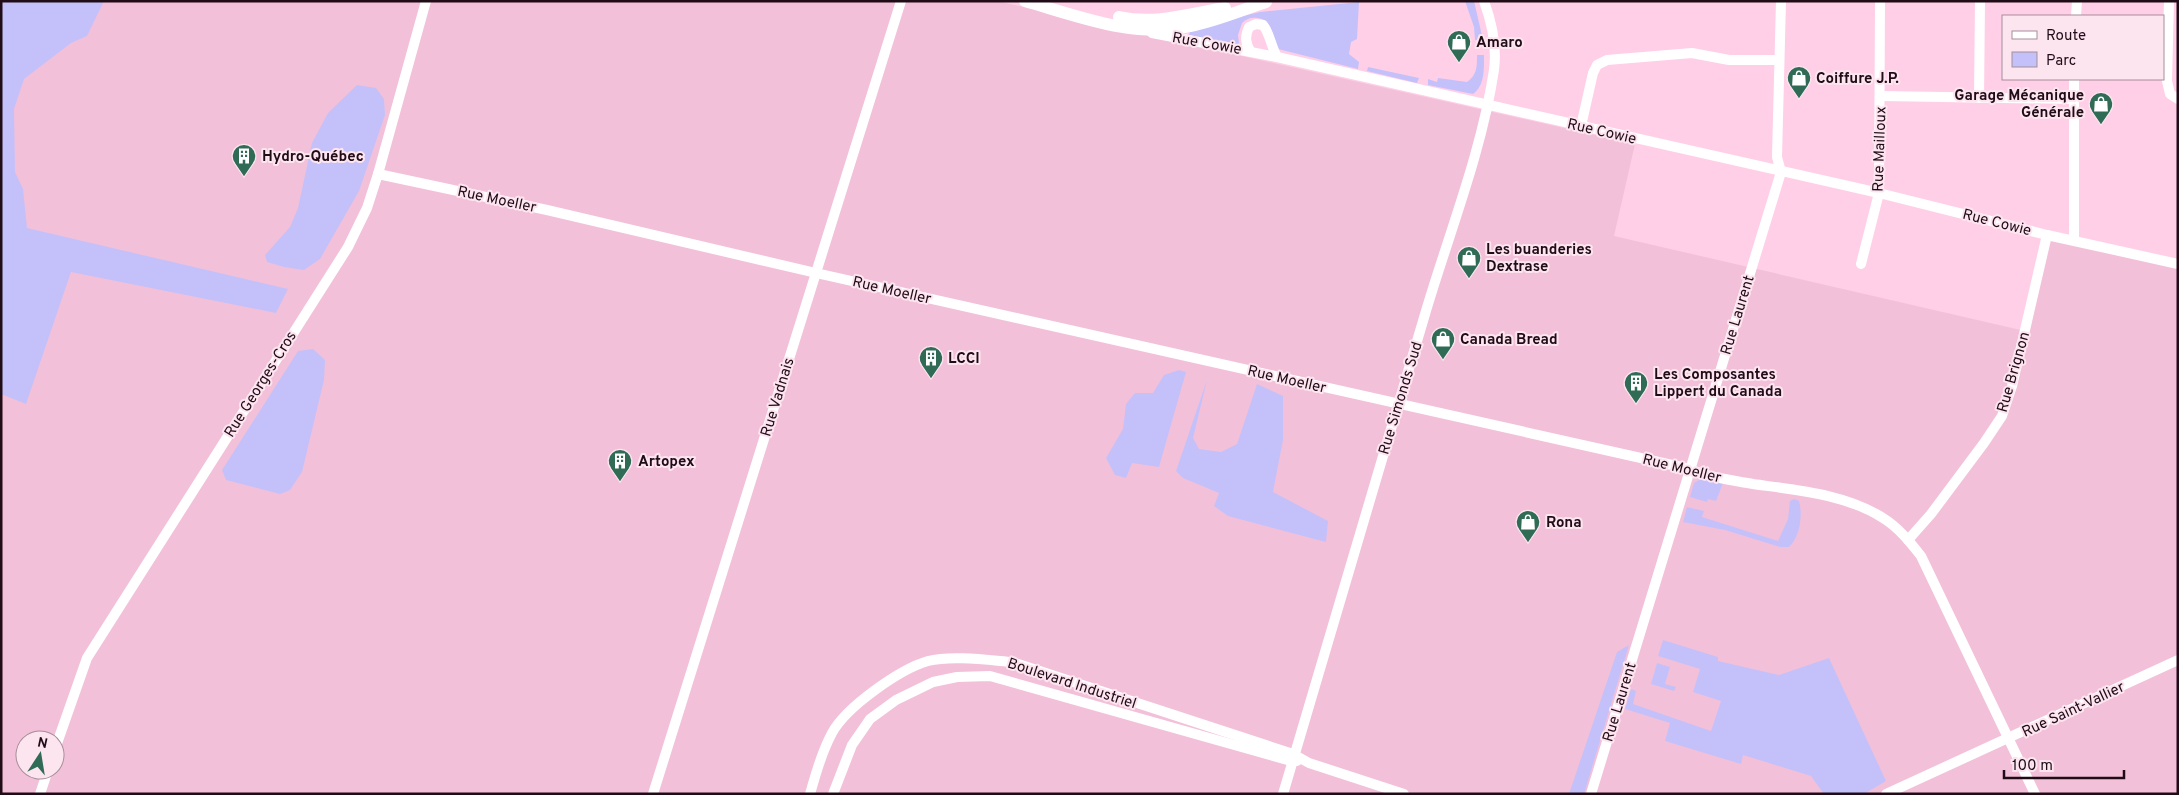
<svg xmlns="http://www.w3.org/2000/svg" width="2179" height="795" font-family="Overpass,sans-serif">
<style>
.built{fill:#f3c0d9;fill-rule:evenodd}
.green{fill:#c4c1fa}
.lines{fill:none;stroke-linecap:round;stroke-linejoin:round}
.minor{stroke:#fff;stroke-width:10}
.major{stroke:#fff;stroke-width:12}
.labels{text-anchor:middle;stroke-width:4;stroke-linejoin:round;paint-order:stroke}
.poi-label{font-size:15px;font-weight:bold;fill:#200c17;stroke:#fde5f0;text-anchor:start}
.street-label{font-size:15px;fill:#200c17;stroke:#fde5f0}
</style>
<rect width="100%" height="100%" fill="#ffcfe7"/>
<!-- built -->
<path class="built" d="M1,1H997L1635,144L1614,236L2025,331L2047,235L2178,264V794H1ZM25,740H55V770H25Z"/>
<!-- green -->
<g class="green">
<polygon points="1,1 104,1 87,36 71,43 24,79 14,109 15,172 23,189 27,228 288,289 276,313 71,272 26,404 1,394"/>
<polygon points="1465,1 1474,1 1483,40 1475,40 1474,27"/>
<path d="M1359,2L1357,39L1351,42L1349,54L1359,62L1358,69L1278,49C1272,38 1274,19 1257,18C1251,17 1246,19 1242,23L1238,35L1239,43L1237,45L1189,35L1190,32L1229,19L1260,12Z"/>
<path d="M1477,55H1484C1484,68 1485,86 1473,94L1428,85V79L1437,82L1438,78L1467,82C1477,75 1477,67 1477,55Z"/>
<polygon points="1368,67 1419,78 1417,83 1367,71"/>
<polygon points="357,85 376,88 384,99 385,115 359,191 320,259 304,270 284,267 267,262 265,255 290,227 298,208 312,143 328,113"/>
<polygon points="313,349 325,360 324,380 302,472 290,490 280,494 226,480 222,470 298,351"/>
<polygon points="1179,370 1186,372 1159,467 1132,463 1126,478 1115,475 1106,458 1123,429 1126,404 1135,393 1153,393 1164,375"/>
<polygon points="1207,380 1193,438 1199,449 1221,452 1237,444 1257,384 1283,396 1283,440 1273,492 1328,521 1326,542 1228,516 1214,506 1219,493 1183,478 1176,471"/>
<polygon points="1701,479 1723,483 1716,501 1708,499 1707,502 1690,497 1694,483"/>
<path d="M1794,499L1799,501C1803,515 1800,537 1789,547H1780L1725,530L1683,522L1687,507L1704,511L1702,517L1778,541L1788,519L1790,501Z"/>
<polygon points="1663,640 1718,657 1718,661 1779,675 1829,658 1886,781 1864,794 1824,794 1811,776 1743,755 1741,764 1665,741 1670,723 1625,709 1631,689 1636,691 1633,704 1711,731 1721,701 1693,692 1700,669 1658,656"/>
<polygon points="1629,645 1584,794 1569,794 1617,652"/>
<polygon points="1657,663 1670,667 1665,684 1676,687 1674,691 1651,684"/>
</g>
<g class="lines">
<!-- minor -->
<g class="minor">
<polyline points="2169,1 2167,81 2170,94 2178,99"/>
<polyline points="2076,16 2077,1"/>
<polyline points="1152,33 1277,57 1879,193 2047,235 2178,264"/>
<path d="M1250,51C1245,42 1245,36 1249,27L1256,24L1263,25C1270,34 1271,46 1277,57"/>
<polyline points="2074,79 2074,240"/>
<polyline points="1881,96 2073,99"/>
<polyline points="1979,98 1980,1"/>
<polyline points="1581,126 1593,73 1597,65 1607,60 1692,53 1729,60 1778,60"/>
<path d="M378,174L547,210L816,273L1690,469C1710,478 1731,480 1753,484C1796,490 1846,494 1883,518C1898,527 1910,542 1921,556L2035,794"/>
<polyline points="1861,264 1879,193 1880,1"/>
<polyline points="1908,540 1931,514 1984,443 2002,416 2012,386 2047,235"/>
<polyline points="55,749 87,658 348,247 367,208 378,174 426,1"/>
<polyline points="40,794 48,770"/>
<polyline points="653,794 901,1"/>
<path d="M810,794C816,773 822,752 832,733C846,707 900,669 928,661C951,655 988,660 1012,662L1293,754L1309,763L1404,794"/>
<polyline points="833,794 852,745 870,719 896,700 933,682 957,677 990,676 1291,761 1297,761"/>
<path d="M1283,794C1330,636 1376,479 1423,321C1447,238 1481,156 1494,70C1497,47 1492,23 1484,1"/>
<polyline points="1591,794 1781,172 1777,157 1781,1"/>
<polyline points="1886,794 2178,660"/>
</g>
<!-- major -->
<g class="major">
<path d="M1025,1C1078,16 1135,39 1190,26C1216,21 1241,10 1266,2"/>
<path d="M1119,17C1156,25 1189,14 1225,8"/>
</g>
</g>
<!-- icons -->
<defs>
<g id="shop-pin" transform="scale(1.25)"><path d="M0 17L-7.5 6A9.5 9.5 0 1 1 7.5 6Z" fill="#306b55" stroke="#fde5f0"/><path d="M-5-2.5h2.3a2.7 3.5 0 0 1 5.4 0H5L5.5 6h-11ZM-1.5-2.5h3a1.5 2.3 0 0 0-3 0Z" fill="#fff"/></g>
<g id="building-pin" transform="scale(1.25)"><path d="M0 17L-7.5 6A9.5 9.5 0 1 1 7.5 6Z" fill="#306b55" stroke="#fde5f0"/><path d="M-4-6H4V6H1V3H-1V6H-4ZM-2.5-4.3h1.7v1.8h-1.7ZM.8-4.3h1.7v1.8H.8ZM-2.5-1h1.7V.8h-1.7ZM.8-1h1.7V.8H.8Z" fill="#fff"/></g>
</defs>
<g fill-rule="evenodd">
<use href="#shop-pin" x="1459" y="42"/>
<use href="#shop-pin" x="1799" y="78"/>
<use href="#shop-pin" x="2101" y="104"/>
<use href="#building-pin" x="244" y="156"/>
<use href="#shop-pin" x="1469" y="258"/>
<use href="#shop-pin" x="1443" y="339"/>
<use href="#building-pin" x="931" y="358"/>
<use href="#building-pin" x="1636" y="383"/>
<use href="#building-pin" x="620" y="461"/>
<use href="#shop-pin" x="1528" y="522"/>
</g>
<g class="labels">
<!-- poi labels -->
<g class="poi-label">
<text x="1476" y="47">Amaro</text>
<text x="1816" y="83">Coiffure J.P.</text>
<text x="2084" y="100" text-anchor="end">Garage Mécanique<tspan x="2084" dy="17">Générale</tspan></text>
<text x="262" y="161">Hydro-Québec</text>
<text x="1486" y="254">Les buanderies<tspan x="1486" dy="17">Dextrase</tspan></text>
<text x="1460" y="344">Canada Bread</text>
<text x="948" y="363">LCCI</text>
<text x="1654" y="379">Les Composantes<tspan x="1654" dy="17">Lippert du Canada</tspan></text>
<text x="638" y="466">Artopex</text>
<text x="1546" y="527">Rona</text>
</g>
<!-- street labels -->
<g class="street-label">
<text transform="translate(1207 43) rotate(10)" y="5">Rue Cowie</text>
<text transform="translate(1602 131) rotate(13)" y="5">Rue Cowie</text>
<text transform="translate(1879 149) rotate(-88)" y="5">Rue Mailloux</text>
<text transform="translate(497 199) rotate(12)" y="5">Rue Moeller</text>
<text transform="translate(1997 222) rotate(14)" y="5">Rue Cowie</text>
<text transform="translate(892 290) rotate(13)" y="5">Rue Moeller</text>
<text transform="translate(1737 315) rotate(-73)" y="5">Rue Laurent</text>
<text transform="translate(2013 372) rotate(-74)" y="5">Rue Brignon</text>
<text transform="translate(1287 379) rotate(13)" y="5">Rue Moeller</text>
<text transform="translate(260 384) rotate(-58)" y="5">Rue Georges-Cros</text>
<text transform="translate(777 397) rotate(-73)" y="5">Rue Vadnais</text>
<text transform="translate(1400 398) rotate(-73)" y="5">Rue Simonds Sud</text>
<text transform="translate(1682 468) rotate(14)" y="5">Rue Moeller</text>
<text transform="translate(1072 683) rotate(18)" y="5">Boulevard Industriel</text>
<text transform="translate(1619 702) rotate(-73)" y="5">Rue Laurent</text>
<text transform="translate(2073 709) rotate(-25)" y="5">Rue Saint-Vallier</text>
</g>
</g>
<!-- border -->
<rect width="2179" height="795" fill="none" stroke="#200c17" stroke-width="5"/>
<!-- legend -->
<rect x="2002" y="15" width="162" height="65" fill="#fde5f0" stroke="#a58e99"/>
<rect x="2012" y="31" width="25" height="8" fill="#ffffff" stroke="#a58e99"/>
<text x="2046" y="40" font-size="15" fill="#200c17">Route</text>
<rect x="2012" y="52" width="25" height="15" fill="#c4c1fa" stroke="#a58e99"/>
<text x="2046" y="65" font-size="15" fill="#200c17">Parc</text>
<!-- north arrow -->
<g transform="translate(40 755) rotate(12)"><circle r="24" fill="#fde5f0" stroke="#a58e99"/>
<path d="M0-4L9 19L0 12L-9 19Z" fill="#306b55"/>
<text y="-8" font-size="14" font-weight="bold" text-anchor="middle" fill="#200c17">N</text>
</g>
<!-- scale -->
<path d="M2004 770v8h120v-8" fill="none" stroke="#200c17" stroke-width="2.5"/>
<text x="2012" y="770" font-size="15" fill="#200c17" stroke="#fde5f0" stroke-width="4" paint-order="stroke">100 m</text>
</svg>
